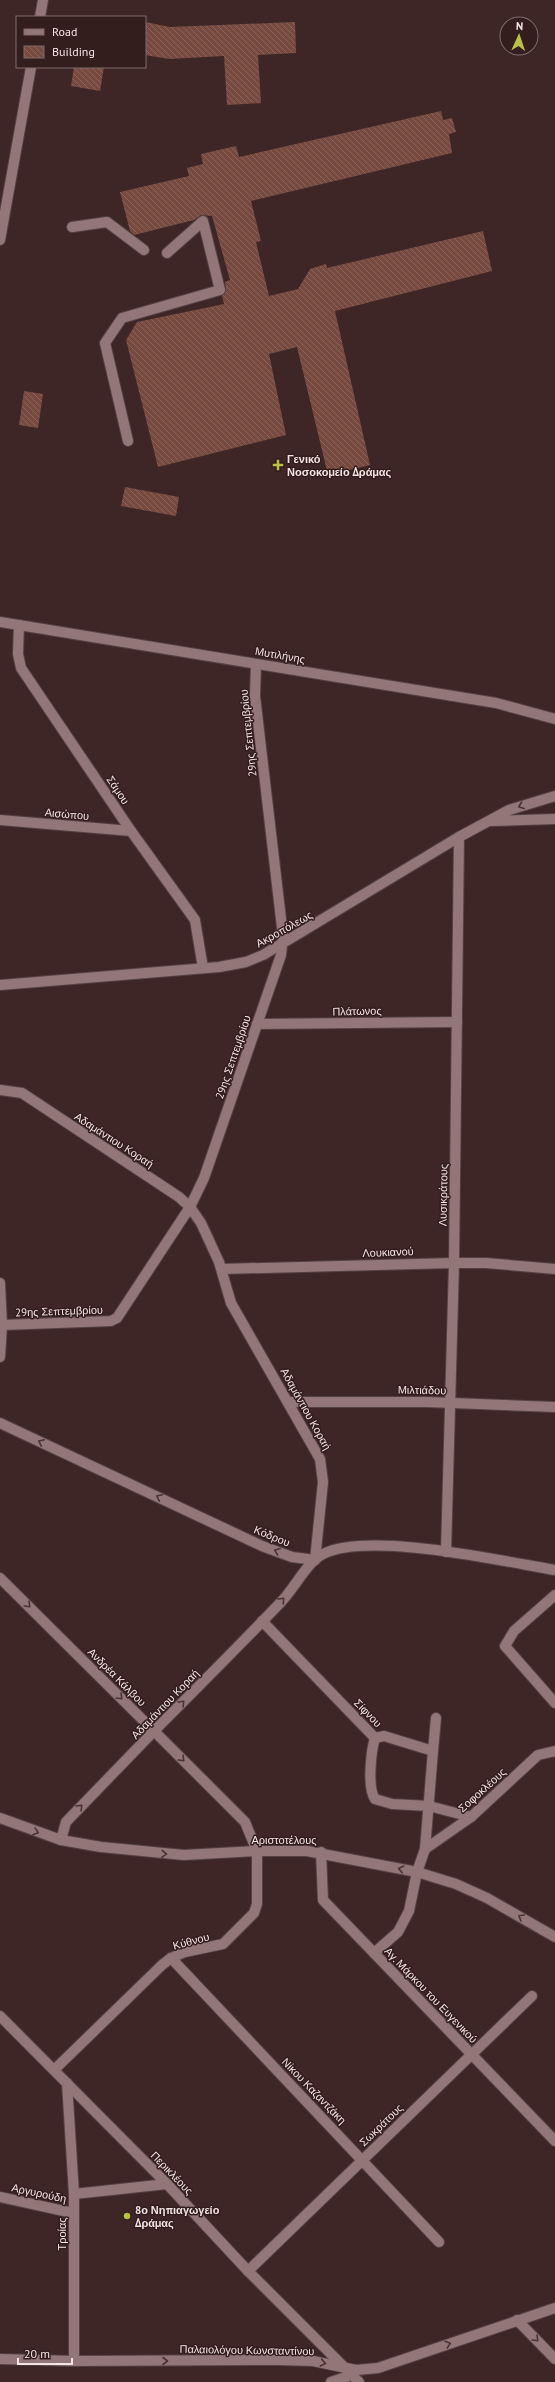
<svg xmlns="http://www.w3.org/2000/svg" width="555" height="2382" font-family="'PT Sans',sans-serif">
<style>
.building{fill:url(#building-back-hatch)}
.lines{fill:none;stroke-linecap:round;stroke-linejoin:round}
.street-casing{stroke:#564243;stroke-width:12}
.secondary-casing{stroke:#564243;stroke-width:12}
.street{stroke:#937677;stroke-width:10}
.secondary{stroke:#937677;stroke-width:10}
.oneway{stroke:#4b3334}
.poi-dot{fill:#bac045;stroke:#331d1d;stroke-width:1.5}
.labels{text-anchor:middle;stroke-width:3;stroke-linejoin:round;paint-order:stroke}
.poi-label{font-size:11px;font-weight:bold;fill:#f3e3e3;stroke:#331d1d;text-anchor:start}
.street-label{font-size:11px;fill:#f3e3e3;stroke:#331d1d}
</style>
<defs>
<pattern id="building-back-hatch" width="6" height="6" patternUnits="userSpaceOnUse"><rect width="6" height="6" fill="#764a3e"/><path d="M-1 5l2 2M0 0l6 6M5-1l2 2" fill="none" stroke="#8a645a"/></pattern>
</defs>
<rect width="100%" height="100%" fill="#3e2627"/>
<!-- building -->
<g class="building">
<polygon points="145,22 170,27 295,22 296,53 258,55 261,103 227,105 224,56 169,59 145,55"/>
<polygon points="74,67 104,67 100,91 71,86"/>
<polygon points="441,111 443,120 452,118 456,132 449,134 452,153 251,201 261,241 256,242 269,296 298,289 310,269 326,264 327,268 483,231 492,271 335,311 370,465 328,475 297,347 269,354 286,435 158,467 126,340 137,322 224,304 222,296 226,291 225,282 230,280 212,216 201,215 194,220 134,235 130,231 120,192 189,176 187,168 203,164 201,154 236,146 239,157"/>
<polygon points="24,391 43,394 38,428 19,425"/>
<polygon points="125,487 179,497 176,516 121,506"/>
</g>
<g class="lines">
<!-- street casing -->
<g class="street-casing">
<g id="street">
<polyline points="72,227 107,222 144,250"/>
<polyline points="128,441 105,343 122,318 220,290 203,221 167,253"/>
<polyline points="0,622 496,703 555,719"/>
<polyline points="19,625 18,654 21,668 131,831 195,920 203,968"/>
<polyline points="0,820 131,831"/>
<polyline points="257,1024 457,1022"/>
<polyline points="0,1090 22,1093 179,1197 190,1207 201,1223 219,1262 231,1303 320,1459 323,1482 315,1560"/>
<polyline points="222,1269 454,1263 486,1263 555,1269"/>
<polyline points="2,1325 111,1321 117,1318 190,1207 204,1178 281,955 283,936 255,696 256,664"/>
<polyline points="289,1402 427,1402 555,1407"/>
<polyline points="446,1552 454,1263 459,837"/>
<polyline points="555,1595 514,1631 505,1646 555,1703"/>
<path d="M262,1621L375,1738C371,1751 367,1788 375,1799L392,1804L429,1806L471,1817"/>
<polyline points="375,1738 384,1736 433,1751 436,1718"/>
<polyline points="0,1818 61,1840 101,1847 184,1855 257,1851 307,1851 417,1872 456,1884 487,1898 555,1937"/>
<polyline points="425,1849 471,1817 538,1755 555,1751"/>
<polyline points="321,1852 323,1900 555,2141"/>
<polyline points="374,1953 398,1932 409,1911 417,1872 425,1849 433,1751"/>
<polyline points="171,1958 439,2242"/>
<polyline points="0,2016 167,2184 248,2271 359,2382"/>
<polyline points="54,2070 162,1965 171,1958 185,1952 223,1944 254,1913 257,1904 257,1851 245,1822 154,1731 66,1822 61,1840"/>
<polyline points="67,2083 74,2194 74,2361"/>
<polyline points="74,2194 167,2184"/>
<polyline points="0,2197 73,2213"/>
<polyline points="248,2271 532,1996"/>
<polyline points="517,2320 555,2359"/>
<polyline points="331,2382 352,2375"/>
</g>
</g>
<!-- secondary casing -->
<g class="secondary-casing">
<g id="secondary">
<polyline points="40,17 43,0"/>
<polyline points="0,240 31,67"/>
<polyline points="492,821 555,819"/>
<polyline points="0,985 219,967 246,962 263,955 459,837 509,810 555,796"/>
<polyline points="0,1283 2,1325 0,1357"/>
<polyline points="0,1423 262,1546 292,1557 315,1560"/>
<path d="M0,1578L154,1731C197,1688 240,1645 281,1602C294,1589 307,1562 323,1554C369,1531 501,1561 555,1570"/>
<polyline points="0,2359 74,2361 279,2360 313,2361 356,2370 378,2368 555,2308"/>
</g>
</g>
<!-- street -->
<use href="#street" class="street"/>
<!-- secondary -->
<use href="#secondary" class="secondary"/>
</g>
<!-- one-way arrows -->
<defs><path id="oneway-chevron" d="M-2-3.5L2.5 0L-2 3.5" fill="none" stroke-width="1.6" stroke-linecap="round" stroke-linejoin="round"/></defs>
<g class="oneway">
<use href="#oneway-chevron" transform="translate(521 806) rotate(160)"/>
<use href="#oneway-chevron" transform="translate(41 1442) rotate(-155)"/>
<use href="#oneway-chevron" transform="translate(159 1497) rotate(-155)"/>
<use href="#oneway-chevron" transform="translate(277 1551) rotate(-160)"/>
<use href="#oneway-chevron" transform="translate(282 1600) rotate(-47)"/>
<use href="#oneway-chevron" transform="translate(28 1605) rotate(45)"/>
<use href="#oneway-chevron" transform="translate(120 1697) rotate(45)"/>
<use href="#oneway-chevron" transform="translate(182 1703) rotate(-46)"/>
<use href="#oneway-chevron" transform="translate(182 1759) rotate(45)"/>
<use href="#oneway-chevron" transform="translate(80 1807) rotate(-46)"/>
<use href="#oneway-chevron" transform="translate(36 1832) rotate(19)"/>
<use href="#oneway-chevron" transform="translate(164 1854) rotate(4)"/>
<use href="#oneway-chevron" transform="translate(401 1869) rotate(-168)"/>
<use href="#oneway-chevron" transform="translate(521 1917) rotate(-150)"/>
<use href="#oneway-chevron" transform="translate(536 2339) rotate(45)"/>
<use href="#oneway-chevron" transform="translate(448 2344) rotate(-19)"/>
<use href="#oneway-chevron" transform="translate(165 2361)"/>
<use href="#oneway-chevron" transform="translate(323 2363) rotate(12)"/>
</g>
<!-- markers -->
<g class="poi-dot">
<path d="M276 459h4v4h4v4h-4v4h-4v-4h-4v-4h4z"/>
<circle cx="127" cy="2216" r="4"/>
</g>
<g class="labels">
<!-- poi labels -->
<g class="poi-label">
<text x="287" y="463">Γενικό<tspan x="287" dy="13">Νοσοκομείο Δράμας</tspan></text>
<text x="135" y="2214">8ο Νηπιαγωγείο<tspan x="135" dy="13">Δράμας</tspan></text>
</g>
<!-- street labels -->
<g class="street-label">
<text transform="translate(280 655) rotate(10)" y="4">Μυτιλήνης</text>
<text transform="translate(248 733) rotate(-96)" y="4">29ης Σεπτεμβρίου</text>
<text transform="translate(118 790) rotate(56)" y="4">Σάμου</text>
<text transform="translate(67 814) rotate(5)" y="4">Αισώπου</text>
<text transform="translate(284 929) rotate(-29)" y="4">Ακροπόλεως</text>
<text transform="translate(357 1011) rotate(-1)" y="4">Πλάτωνος</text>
<text transform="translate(233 1057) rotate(-71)" y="4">29ης Σεπτεμβρίου</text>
<text transform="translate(114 1140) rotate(33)" y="4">Αδαμάντιου Κοραή</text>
<text transform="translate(443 1195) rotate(-89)" y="4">Λυσικράτους</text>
<text transform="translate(388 1252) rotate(-2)" y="4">Λουκιανού</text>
<text transform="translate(59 1311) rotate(-2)" y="4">29ης Σεπτεμβρίου</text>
<text transform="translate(422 1390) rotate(1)" y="4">Μιλτιάδου</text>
<text transform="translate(306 1409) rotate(61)" y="4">Αδαμάντιου Κοραή</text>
<text transform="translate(272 1536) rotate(22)" y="4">Κόδρου</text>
<text transform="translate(117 1677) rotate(45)" y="4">Ανδρέα Κάλβου</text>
<text transform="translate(165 1704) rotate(-46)" y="4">Αδαμάντιου Κοραή</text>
<text transform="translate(368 1713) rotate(46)" y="4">Σίφνου</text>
<text transform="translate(482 1790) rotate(-42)" y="4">Σοφοκλέους</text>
<text x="284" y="1844">Αριστοτέλους</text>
<text transform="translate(191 1941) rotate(-15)" y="4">Κύθνου</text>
<text transform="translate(431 1995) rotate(46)" y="4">Αγ. Μάρκου του Ευγενικού</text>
<text transform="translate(314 2091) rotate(46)" y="4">Νίκου Καζαντζάκη</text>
<text transform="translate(381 2125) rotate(-44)" y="4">Σωκράτους</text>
<text transform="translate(172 2173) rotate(46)" y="4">Περικλέους</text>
<text transform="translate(39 2193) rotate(12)" y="4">Αργυρούδη</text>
<text transform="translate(62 2234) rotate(-90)" y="4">Τροίας</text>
<text transform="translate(247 2350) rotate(1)" y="4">Παλαιολόγου Κωνσταντίνου</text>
</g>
</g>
<!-- legend -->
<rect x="16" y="16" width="130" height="52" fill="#331d1d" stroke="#806c6c"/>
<rect x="24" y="29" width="20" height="6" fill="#937677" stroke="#806c6c"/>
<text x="52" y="36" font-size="12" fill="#f3e3e3">Road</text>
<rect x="24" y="46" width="20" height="12" fill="url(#building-back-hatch)" stroke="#806c6c"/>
<text x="52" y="56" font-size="12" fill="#f3e3e3">Building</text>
<!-- north arrow -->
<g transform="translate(519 36) rotate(3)"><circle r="19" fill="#331d1d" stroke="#806c6c"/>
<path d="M0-3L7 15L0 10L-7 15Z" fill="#bac045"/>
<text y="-6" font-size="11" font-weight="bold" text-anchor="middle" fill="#f3e3e3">N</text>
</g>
<!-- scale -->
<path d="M18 2358v6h54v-6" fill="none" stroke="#f3e3e3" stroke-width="2"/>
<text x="24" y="2358" font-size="12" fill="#f3e3e3" stroke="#331d1d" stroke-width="3" paint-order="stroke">20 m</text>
</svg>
